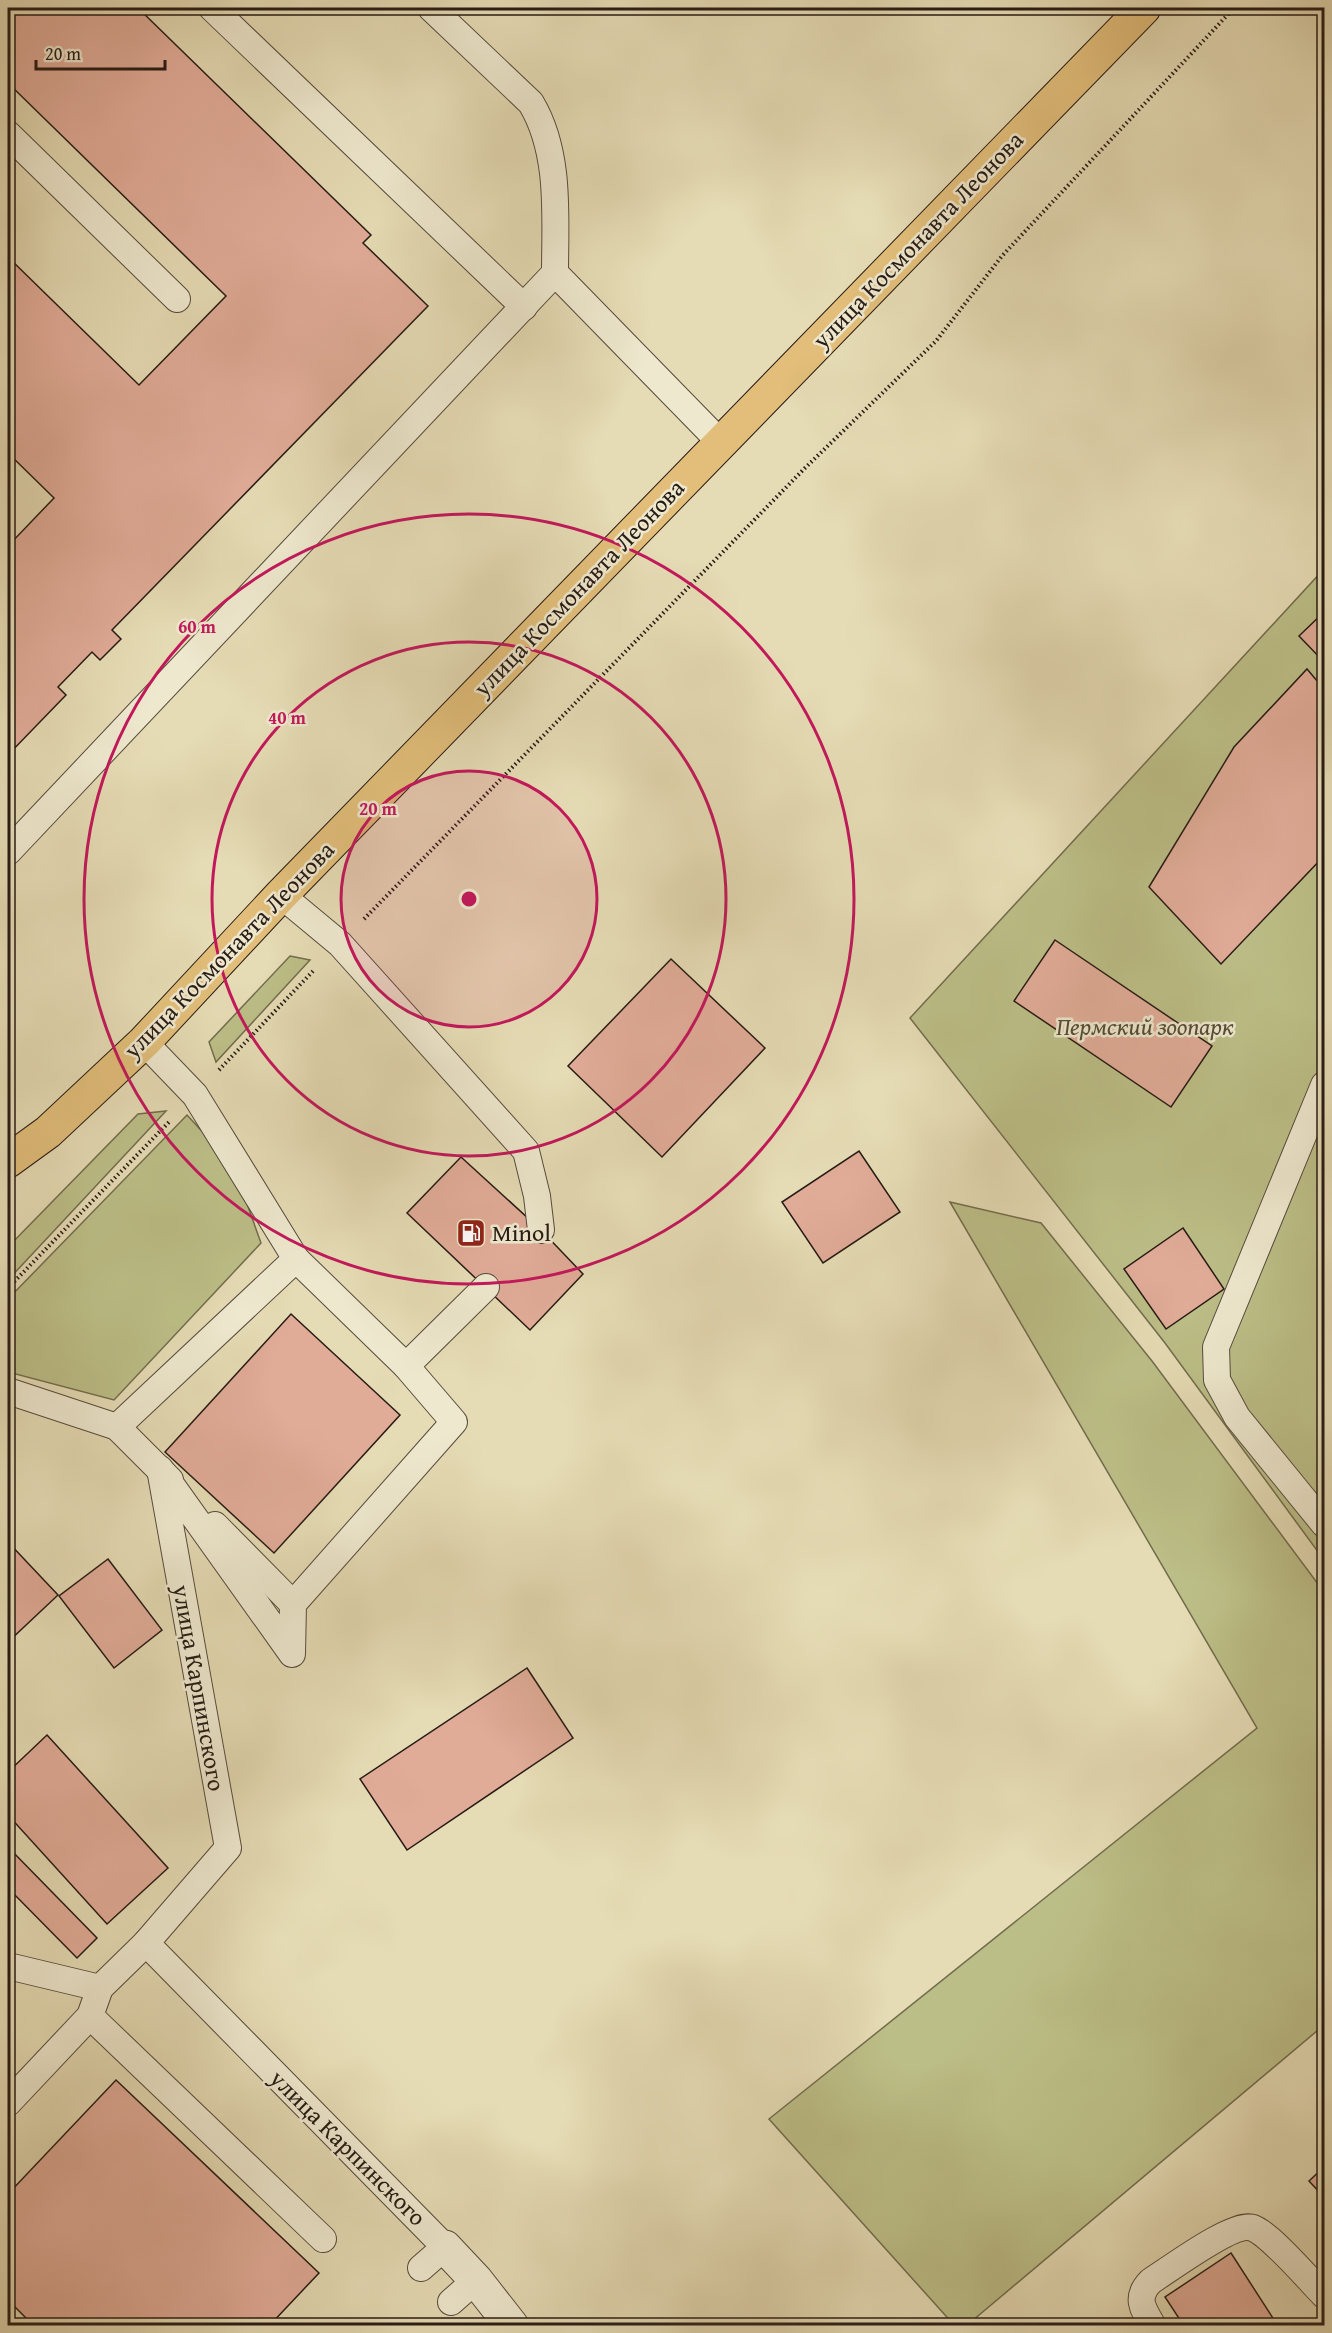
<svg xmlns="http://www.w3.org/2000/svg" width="1332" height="2333" font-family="'Gentium Book Plus',serif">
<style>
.green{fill:#bcbe87;stroke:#726c4e;stroke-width:1.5}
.building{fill:#e0ab97;stroke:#271b15;stroke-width:1.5}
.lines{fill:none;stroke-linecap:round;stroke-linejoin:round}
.lane-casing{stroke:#564b3d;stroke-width:28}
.street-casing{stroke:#564b3d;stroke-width:35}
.primary-casing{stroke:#271b15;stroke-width:35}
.path{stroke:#271b15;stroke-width:4;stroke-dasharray:1.5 3;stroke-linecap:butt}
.lane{stroke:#eee8ce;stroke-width:26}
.street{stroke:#eee8ce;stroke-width:33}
.primary{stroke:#e2be7a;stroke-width:33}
.ring{fill:none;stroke:#c2185b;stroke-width:3}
.labels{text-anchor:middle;stroke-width:5;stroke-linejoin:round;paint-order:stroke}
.street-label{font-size:24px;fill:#271b15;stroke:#eee8ce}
.park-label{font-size:24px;font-style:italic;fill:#544c37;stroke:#eee8ce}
.poi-label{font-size:24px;fill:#271b15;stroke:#eee8ce;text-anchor:start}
.centre{fill:#c2185b;stroke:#eee8ce;stroke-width:3}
.ring-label{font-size:18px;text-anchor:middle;font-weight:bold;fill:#c2185b;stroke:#eee8ce;stroke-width:5;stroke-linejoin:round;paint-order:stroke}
</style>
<rect width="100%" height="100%" fill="#e5dbb4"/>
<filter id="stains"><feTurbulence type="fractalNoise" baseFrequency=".00333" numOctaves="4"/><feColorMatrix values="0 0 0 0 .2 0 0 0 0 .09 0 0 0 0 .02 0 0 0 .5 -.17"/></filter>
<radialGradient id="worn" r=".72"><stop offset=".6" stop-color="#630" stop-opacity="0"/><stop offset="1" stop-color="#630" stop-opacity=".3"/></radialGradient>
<!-- green -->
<g class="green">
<polygon points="1324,569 1324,1560 1165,1343 910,1018"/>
<polygon points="290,956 310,960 216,1062 209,1042"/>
<polygon points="166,1111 8,1280 8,1247 138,1114"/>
<polygon points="187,1115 220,1151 246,1201 261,1243 114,1400 8,1372 8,1299"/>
<polygon points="950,1202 1041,1223 1152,1361 1324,1592 1324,2025 966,2326 954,2325 769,2119 1257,1728"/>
</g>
<!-- building -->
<g class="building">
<polygon points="8,8 138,8 371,235 363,243 428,306 112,630 121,639 100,660 92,652 58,687 66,695 8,755 8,546 54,498 8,453 8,257 139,385 226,296 8,83"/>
<polygon points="1324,612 1324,662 1299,636"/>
<polygon points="1307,669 1324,689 1324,856 1221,964 1149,887 1234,747"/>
<polygon points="1055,940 1212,1046 1171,1107 1014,1001"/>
<polygon points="671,959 765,1048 662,1157 568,1066"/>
<polygon points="859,1151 900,1212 823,1263 782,1202"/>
<polygon points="461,1157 541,1230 583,1274 530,1330 407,1213"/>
<polygon points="1183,1228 1224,1289 1166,1329 1124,1269"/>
<polygon points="291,1314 400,1415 274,1553 165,1452"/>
<polygon points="8,1542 58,1595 8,1642"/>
<polygon points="108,1559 162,1630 114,1668 59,1596"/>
<polygon points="527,1668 573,1738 407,1850 360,1779"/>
<polygon points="47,1735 168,1868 107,1924 8,1815 8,1772"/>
<polygon points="8,1847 97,1938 77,1958 8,1888"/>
<polygon points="116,2080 319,2273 269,2326 34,2326 8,2300 8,2194"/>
<polygon points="1324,2167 1324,2197 1309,2181"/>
<polygon points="1231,2253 1278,2326 1184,2326 1165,2297"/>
</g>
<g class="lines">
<!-- lane casing -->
<g class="lane-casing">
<g id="lane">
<polyline points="212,8 524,307"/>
<polyline points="8,134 177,299"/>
<polyline points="555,273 721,443"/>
<path d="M8,852L555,273C555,217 561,153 531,103L431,8"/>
<polyline points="281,895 340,944 526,1151 537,1196 541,1230"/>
<polyline points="144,1042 195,1095 296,1259 406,1366 486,1287"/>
<polyline points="1324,1085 1216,1347 1217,1380 1237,1417 1324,1524"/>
<polyline points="8,1391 117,1427 296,1259"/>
<polyline points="117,1427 170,1480"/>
<polyline points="215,1525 293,1604"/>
<polyline points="146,1943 445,2247 421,2268"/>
<polyline points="8,1966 100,1988"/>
<polyline points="90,2016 323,2239"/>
<polyline points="8,2103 90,2016 100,1988 146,1943 228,1848 160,1469 292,1654 293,1604 454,1422 406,1366"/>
<polyline points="451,2302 476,2280"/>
<path d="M1153,2326C1142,2308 1135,2297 1151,2281C1170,2269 1234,2221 1253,2228C1271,2235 1309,2280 1324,2295"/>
</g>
</g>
<!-- street casing -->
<g class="street-casing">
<polyline id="street" points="445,2247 476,2280 512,2326"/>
</g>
<!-- primary casing -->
<g class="primary-casing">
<polyline id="primary" points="8,1161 48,1132 144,1042 281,895 1144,8"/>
</g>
<!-- path -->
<g class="path">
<polyline points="364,919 805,468 936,341 1002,256 1234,8"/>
<polyline points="219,1070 315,969"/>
<polyline points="8,1288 170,1121"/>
</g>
<!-- lane -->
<use href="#lane" class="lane"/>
<!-- street -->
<use href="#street" class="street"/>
<!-- primary -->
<use href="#primary" class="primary"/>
</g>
<!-- distance rings -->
<circle cx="469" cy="899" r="128" fill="#c2185b" fill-opacity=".12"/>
<g class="ring">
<circle cx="469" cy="899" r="128"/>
<circle cx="469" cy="899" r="257"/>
<circle cx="469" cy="899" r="385"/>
</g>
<!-- icons -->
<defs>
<g id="fuel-square" transform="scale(1.5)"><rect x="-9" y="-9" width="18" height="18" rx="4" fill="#8f2418" stroke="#eee8ce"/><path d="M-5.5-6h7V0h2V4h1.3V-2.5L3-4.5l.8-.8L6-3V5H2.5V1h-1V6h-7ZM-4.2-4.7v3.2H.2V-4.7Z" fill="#fff"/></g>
</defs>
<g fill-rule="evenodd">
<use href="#fuel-square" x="471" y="1233"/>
</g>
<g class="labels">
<!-- street labels -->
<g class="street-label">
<text transform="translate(918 240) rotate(-46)" y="8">улица Космонавта Леонова</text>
<text transform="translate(579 588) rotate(-46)" y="8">улица Космонавта Леонова</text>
<text transform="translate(229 950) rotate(-46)" y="8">улица Космонавта Леонова</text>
<text transform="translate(199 1688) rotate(80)" y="8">улица Карпинского</text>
<text transform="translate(348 2148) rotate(45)" y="8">улица Карпинского</text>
</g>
<!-- park labels -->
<g class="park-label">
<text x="1145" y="1035">Пермский зоопарк</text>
</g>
<!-- poi labels -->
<g class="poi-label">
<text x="492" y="1241">Minol</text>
</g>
</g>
<circle cx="469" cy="899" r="9" class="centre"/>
<g class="ring-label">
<text x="197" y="633">60 m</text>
<text x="287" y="724">40 m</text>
<text x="378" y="815">20 m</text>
</g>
<!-- margin -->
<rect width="1332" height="2333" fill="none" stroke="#e5dbb4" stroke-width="30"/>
<rect x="9" y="9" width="1314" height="2315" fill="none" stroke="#271b15" stroke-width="3"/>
<rect x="15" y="15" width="1302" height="2303" fill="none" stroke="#271b15" stroke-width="1.5"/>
<!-- scale -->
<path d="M36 60v9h129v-9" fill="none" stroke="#271b15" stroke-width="3"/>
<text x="45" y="60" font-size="18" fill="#271b15" stroke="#eee8ce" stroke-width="4.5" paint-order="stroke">20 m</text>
<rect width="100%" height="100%" filter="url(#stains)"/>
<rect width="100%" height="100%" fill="url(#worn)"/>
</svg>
